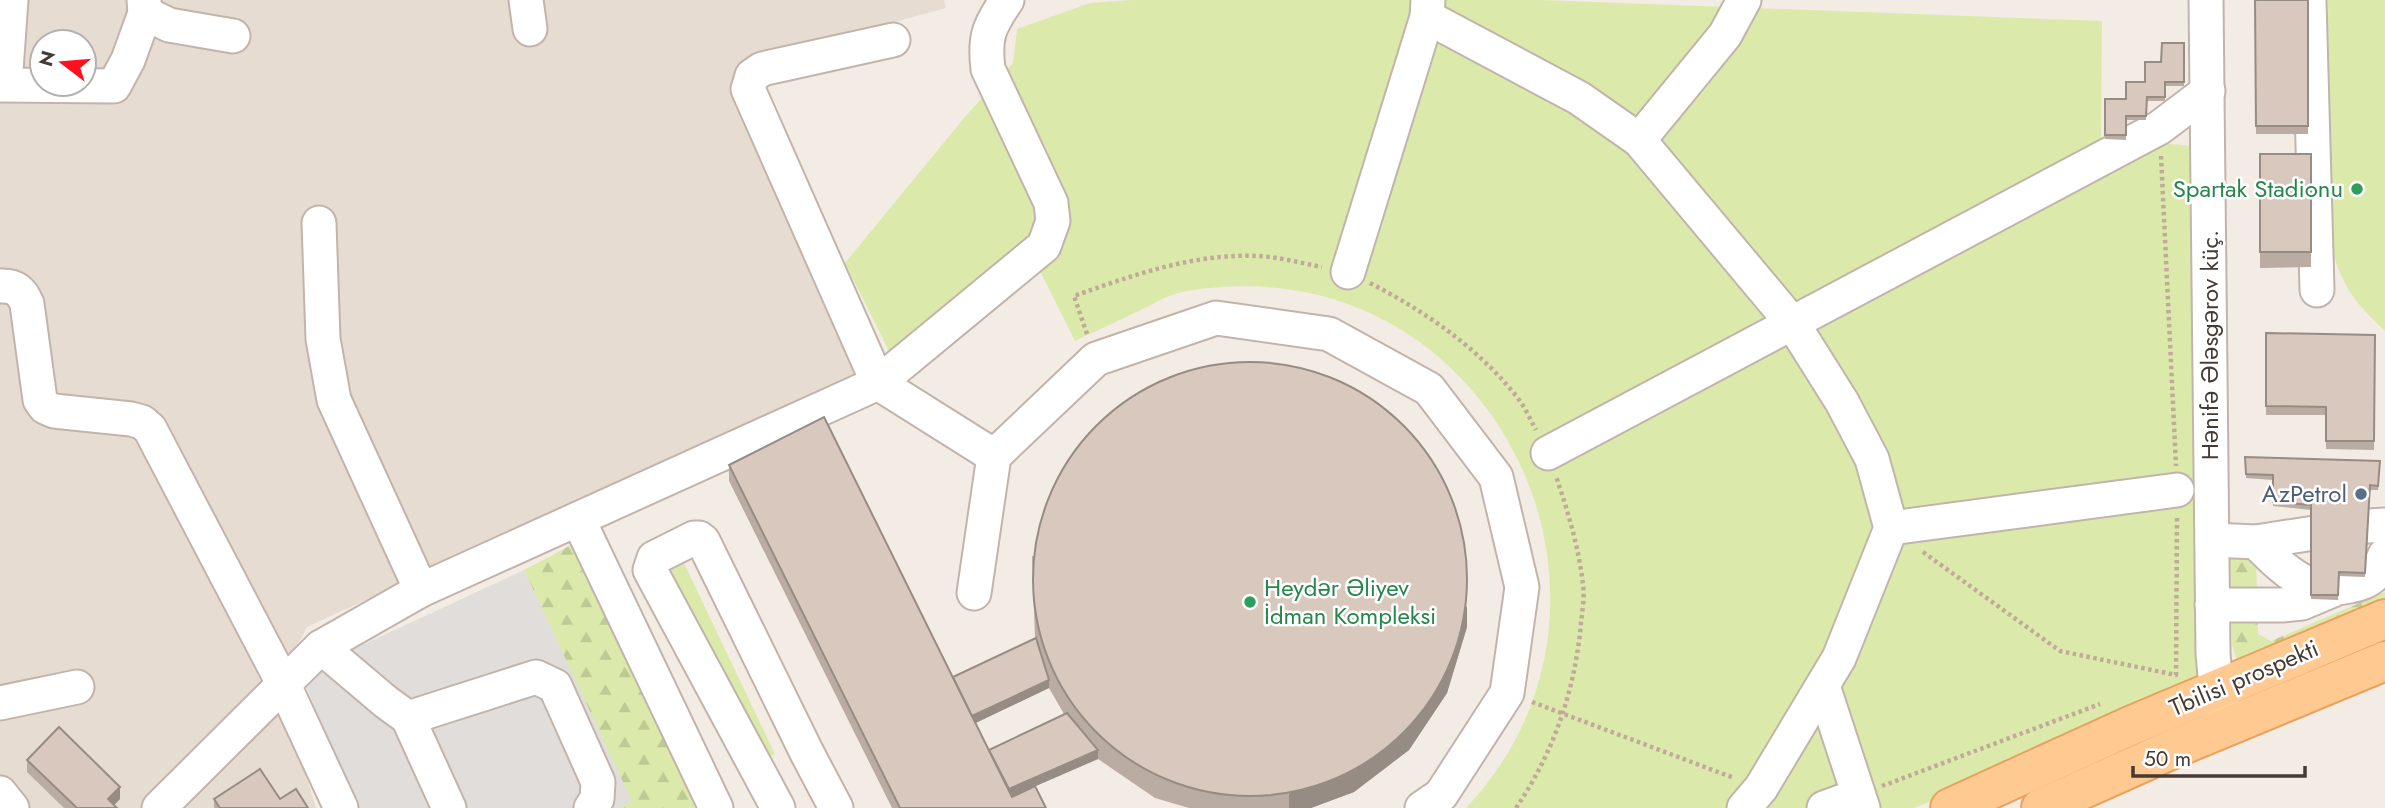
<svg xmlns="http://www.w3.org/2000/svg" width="2385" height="808" font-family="Jost,sans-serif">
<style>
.residential{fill:#e7dcd2;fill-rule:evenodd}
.green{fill:#dbeaab}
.forest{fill:url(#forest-firs)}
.parking{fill:#e1ddda}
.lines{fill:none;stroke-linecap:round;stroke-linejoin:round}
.minor-casing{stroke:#c2b4aa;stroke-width:37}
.major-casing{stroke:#e9a15d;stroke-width:42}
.path{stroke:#c1aa97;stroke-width:4.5;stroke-dasharray:3.5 3.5;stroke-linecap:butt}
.minor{stroke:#fff;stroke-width:33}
.major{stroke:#ffc992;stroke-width:38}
.wall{fill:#baaca3;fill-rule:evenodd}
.shaded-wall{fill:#978c84}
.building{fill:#d8c8bd;stroke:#978c84;stroke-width:2}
.leisure-dot{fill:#2e9e5b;stroke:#fff;stroke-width:2.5}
.service-dot{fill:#5c6f8a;stroke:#fff;stroke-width:2.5}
.labels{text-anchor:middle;stroke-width:5;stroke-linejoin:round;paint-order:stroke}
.leisure-label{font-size:24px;fill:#27864d;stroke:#fff;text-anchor:end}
.street-label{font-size:24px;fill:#463b34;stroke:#fff}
.service-label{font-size:24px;fill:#4e5e75;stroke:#fff;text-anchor:end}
</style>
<defs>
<pattern id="forest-firs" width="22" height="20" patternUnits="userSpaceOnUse" patternTransform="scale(1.75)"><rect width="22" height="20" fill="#dbeaab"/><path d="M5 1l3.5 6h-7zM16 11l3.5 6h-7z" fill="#bdca94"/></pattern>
</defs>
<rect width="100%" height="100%" fill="#f3ece5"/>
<!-- residential -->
<path class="residential" d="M0,0H944L946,8L736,65L863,370L307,627L276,688L294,736L316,808H0ZM42,42H84V84H42Z"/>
<!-- green -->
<g class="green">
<path d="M1131,0H1542L2102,21L2101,140H2126L2193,146L2206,690L1914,808H1466C1657,606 1501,268 1222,287C1207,288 1189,290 1175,294C1164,297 1152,305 1141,310C1119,320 1097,331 1075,341L1025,241L892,357L845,263L964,118L1013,63L1017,29L1090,3Z"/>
<path d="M2328,0H2385V331C2353,301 2343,287 2330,245Z"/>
<polygon points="684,563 775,754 756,763 665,572"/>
</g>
<!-- forest -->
<g class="forest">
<polygon points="573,544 696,808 619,808 631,801 524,570"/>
<polygon points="2256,557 2258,634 2271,641 2385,592 2385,608 2238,664 2232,644 2230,558"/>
</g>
<!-- parking -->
<polygon class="parking" points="524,570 632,801 619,808 354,808 307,688 317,666"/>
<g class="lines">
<!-- minor casing -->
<g class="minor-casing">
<g id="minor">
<polyline points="144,0 145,13 169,25 233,36"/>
<polyline points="526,0 530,29"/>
<polyline points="2206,0 2213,653 2216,689 2226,714"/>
<polyline points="2309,0 2317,290"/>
<polyline points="1427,17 1579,98 1639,140 1793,324 1842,402 1872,459 1891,528 1839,658 1761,788 1744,808"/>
<polyline points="893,40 762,69 752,76 748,89 878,383 994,456"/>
<polyline points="5,84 11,0"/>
<polyline points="0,85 114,86 128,60 145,13"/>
<polyline points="1639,140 1725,35 1744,0"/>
<polyline points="319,223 323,339 334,400 421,590"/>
<polyline points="1348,272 1427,17 1428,0"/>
<path d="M0,286C14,285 22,291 27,304L40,400L45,407L54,411L131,419L142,422L150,429L283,683L341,808"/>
<polyline points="1548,453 2159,128 2208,91"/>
<polyline points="579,521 716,808"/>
<polyline points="1891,528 2177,490"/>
<polyline points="2212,540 2256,542 2353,527 2385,525"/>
<path d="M2256,542C2284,570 2307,595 2350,586C2358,585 2369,581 2375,574C2379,569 2382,561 2385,555"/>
<polyline points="974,593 994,456 1096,359 1216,318 1329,334 1429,389 1496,477 1522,587 1507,693 1441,795 1422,808"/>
<polyline points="2212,605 2282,605 2302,603 2333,590"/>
<polyline points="321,647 386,702 408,718 449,808"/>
<polyline points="1823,686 1863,808"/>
<polyline points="0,703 77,687"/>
<polyline points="408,718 536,677 555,686 598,782 597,799 591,808"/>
<polyline points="0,793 12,808"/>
<path d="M159,808L321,647L421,590L878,383L1044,246L1053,221L1051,203L988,69C984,37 989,26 1007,0"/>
<polyline points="778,808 650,570 654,558 694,538 699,538 703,541 807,753 836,808"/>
<polyline points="1824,808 1857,796"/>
</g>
</g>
<!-- major casing -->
<g class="major-casing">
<g id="major">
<polyline points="1950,808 2130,726 2385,619"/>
<polyline points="2041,808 2175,748 2385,661"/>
</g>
</g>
<!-- path -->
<g class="path">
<polyline points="2161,156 2176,466"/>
<path d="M1370,283C1426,312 1477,347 1517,397C1525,407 1530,419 1536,430"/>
<path d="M1087,334L1074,296C1133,275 1195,253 1258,256C1279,257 1301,263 1322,267"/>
<polyline points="1923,552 2060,651 2176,675 2177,517"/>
<polyline points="1532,702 1734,778"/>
<polyline points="1882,786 2100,704"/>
<path d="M1516,808C1554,752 1575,690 1581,623C1582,611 1585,597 1583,585C1579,548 1568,512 1556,476"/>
</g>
<!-- minor -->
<use href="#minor" class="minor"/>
<!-- major -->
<use href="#major" class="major"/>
</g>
<!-- wall -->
<g class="wall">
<polygon points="2255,0 2308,0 2308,134 2256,134"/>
<polygon points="2184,43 2184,86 2165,86 2165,101 2147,101 2146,120 2126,120 2126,140 2105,139 2105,99 2126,99 2145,82 2161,62"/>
<polygon points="2260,154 2311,154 2311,267 2260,268"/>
<polygon points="2266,333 2375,335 2374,450 2326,449 2326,415 2266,415"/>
<polygon points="2245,457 2380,461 2378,490 2370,490 2365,577 2339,576 2338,600 2311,599 2311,510 2273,506 2273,480 2246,478"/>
<path d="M729,465L953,677L1035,638L1032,556L1467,627L1447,693L1409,750L1354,792L1311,808H1189L1155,798L1098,759L1035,786L1046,808H892L729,481ZM1049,688L1064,714L989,750L976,723Z"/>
<polygon points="27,760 120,799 114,805 117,808 64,808 27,772"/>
<polygon points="214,799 280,799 308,808 214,808"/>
</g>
<!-- shaded-wall -->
<g class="shaded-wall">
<polygon points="1467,606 1467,627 1447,693 1409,750 1354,792 1311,808 1289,808 1289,794"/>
<polygon points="1049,680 1049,688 969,726 969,717"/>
<polygon points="1098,750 1098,759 1006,799 1006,790"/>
<polygon points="120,787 120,799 111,808 108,799"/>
</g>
<!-- building -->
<g class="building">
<polygon points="2255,0 2308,0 2308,126 2256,126"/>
<polygon points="2162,43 2184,43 2184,82 2165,82 2165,97 2147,97 2146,116 2126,116 2126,135 2105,135 2105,99 2126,99 2126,82 2145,82 2145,62 2161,62"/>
<rect x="2260" y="154" width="51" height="98"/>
<polygon points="2266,333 2375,335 2374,441 2326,441 2326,407 2266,406"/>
<circle cx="1250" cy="579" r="217"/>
<polygon points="824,417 1012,797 1035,786 1046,808 900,808 729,465"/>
<polygon points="2245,457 2380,461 2378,486 2370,485 2365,573 2339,572 2338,595 2311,595 2311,505 2273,502 2273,475 2246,474"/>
<polygon points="1036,638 1049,680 972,716 953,677"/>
<polygon points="1067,713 1098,750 1009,789 989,750"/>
<polygon points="59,727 120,787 108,799 117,808 77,808 27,760"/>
<polygon points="260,769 280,799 296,789 308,808 220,808 214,799"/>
</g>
<!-- markers -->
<g class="leisure-dot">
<circle cx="2357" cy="189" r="7"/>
<circle cx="1250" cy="602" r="7"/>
</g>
<circle class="service-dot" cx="2361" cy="494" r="7"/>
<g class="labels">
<!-- leisure labels -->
<g class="leisure-label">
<text x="2343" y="197">Spartak Stadionu</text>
<text x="1264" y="596" text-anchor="start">Heydər Əliyev<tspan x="1264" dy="28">İdman Kompleksi</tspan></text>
</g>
<!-- street labels -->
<g class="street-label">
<text transform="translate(2210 345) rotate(-90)" y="8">Hənifə Ələsgərov küç.</text>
<text transform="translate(2244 678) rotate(-23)" y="8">Tbilisi prospekti</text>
</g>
<!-- service labels -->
<g class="service-label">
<text x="2347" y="502">AzPetrol</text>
</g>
</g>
<!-- north arrow -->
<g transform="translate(63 63) rotate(286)"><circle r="33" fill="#ffffff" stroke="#b5b1ae" stroke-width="2"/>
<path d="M0-5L12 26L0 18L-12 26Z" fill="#ff101e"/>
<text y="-10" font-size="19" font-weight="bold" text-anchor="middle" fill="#463b34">N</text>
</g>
<!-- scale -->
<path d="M2133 766v10h172v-10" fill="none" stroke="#463b34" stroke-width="3.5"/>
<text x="2144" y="766" font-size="21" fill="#463b34" stroke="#ffffff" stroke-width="5" paint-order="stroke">50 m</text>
</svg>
